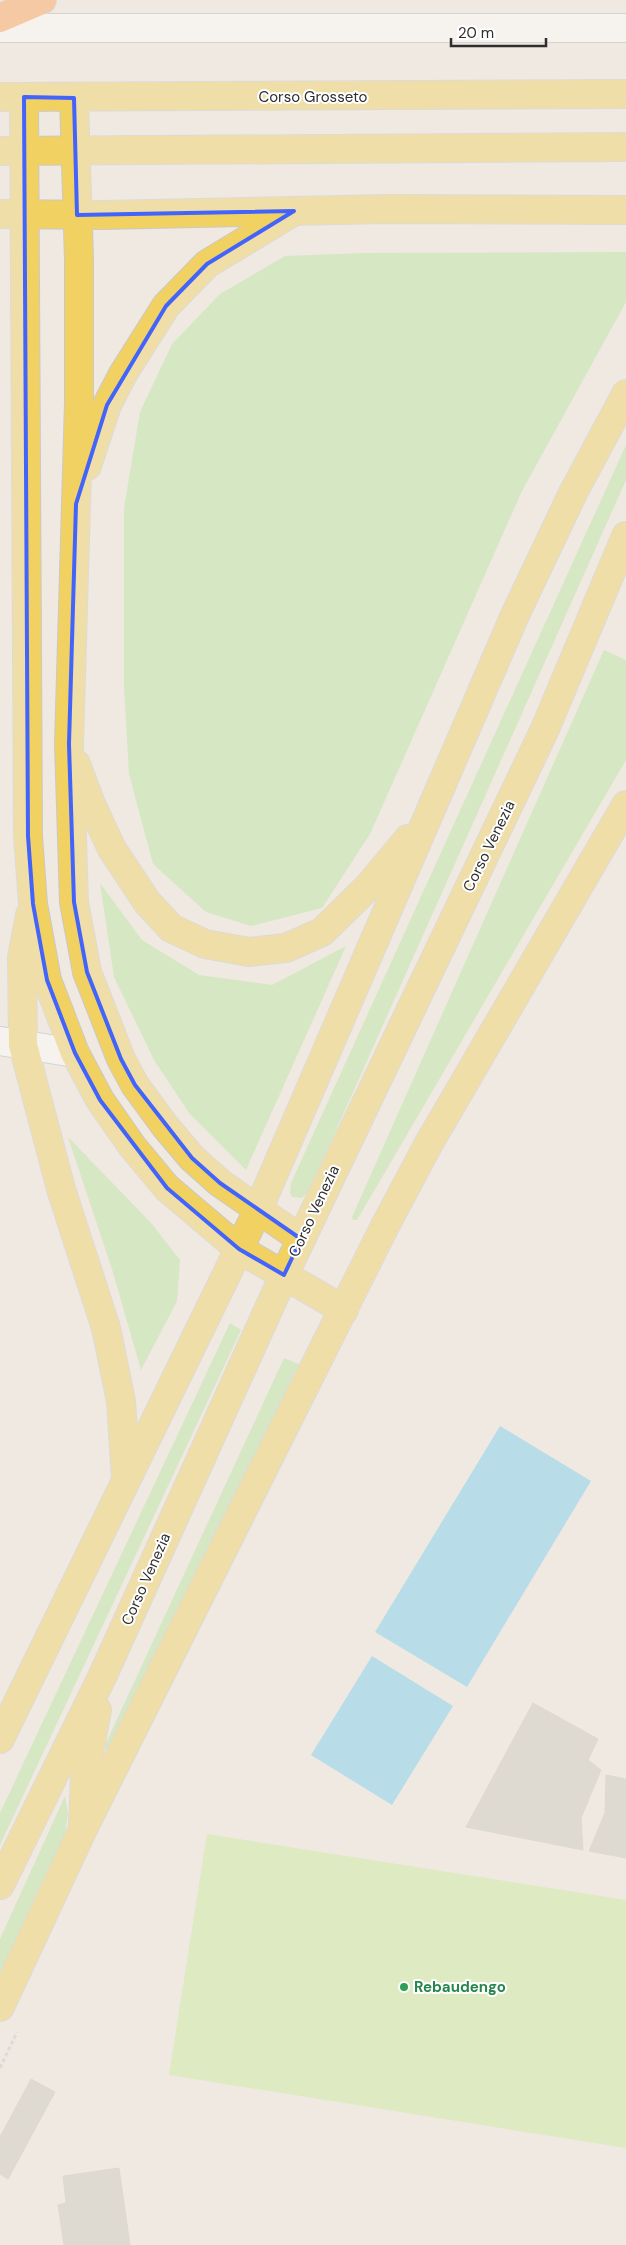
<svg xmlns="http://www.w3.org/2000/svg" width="626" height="2245" font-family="'DM Sans',sans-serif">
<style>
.green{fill:#b6e59e}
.pitch{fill:#c9ec9a}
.water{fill:#75cff0}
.building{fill:#cbc7bf;stroke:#cbc5ba}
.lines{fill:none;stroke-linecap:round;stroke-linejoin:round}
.street-casing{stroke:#b4b7c1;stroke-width:30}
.primary-casing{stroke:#c9c9c9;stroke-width:30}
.highway-casing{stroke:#c9c9c9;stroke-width:30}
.path{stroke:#c9c9c9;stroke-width:3;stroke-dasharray:4 2.5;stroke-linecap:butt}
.street{stroke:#fff;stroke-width:28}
.primary{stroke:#f2d163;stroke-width:28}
.highway{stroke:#ffa35c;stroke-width:28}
.marked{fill:none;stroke:#4264fb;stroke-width:4;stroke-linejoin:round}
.leisure-dot{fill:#2e9e5b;stroke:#fff;stroke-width:2}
.labels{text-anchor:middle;stroke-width:4;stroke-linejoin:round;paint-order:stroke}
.street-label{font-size:15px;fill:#2e2e2e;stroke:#fff}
.leisure-label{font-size:15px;font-weight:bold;fill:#27864d;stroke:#fff;text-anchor:start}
</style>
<rect width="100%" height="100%" fill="#efe9e1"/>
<!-- green -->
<g class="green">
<polygon points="626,252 626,302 522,491 370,834 322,908 251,926 206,912 153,864 129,774 124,687 124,508 140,412 172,344 220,294 285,256 364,253"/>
<polygon points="626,445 626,480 309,1191 302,1198 292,1197 290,1193 291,1183"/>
<polygon points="604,650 626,660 626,760 357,1220 353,1220 352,1217"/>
<polygon points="100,883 142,940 199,975 272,985 346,946 246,1170 189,1113 154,1060 114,977"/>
<polygon points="68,1137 152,1224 180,1260 177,1301 141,1370 112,1269"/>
<polygon points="230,1323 241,1330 0,1845 0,1813"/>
<polygon points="284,1358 299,1364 114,1747 107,1751 105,1748 106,1743"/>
<polygon points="65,1796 68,1814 64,1841 0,1982 0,1939"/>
</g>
<!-- pitch -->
<polygon class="pitch" points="207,1834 626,1900 626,2148 169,2075"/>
<!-- water -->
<g class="water">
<polygon points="500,1426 591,1481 467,1687 375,1632"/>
<polygon points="372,1656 453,1706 392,1805 311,1755"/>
</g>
<!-- building -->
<g class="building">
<polygon points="533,1703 598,1739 588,1760 601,1770 581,1818 583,1850 466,1827"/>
<polygon points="606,1775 626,1779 626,1858 589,1851 605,1813"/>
<polygon points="31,2079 55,2092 8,2179 0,2174 0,2137"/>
<polygon points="119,2168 130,2245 64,2245 58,2205 66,2203 63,2176"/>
</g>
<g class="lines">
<!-- street casing -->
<g class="street-casing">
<g id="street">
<polyline points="0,28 626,28"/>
<polyline points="0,1041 75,1053"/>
</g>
</g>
<!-- primary casing -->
<g class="primary-casing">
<g id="primary">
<polyline points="0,97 626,94"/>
<polyline points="24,97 28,836 33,904 47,980 75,1053 100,1100 132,1146 167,1188 239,1249 344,1310"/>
<polyline points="74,98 79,260 79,402 69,744 74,902 87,972 121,1059 135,1085 165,1126 192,1158 220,1183 301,1239"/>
<polyline points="0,151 626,147"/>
<polyline points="0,214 103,215 388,209 626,210"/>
<polyline points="87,466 107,405 123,374 166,306 207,264 293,212"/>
<polyline points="76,764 91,804 112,849 147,902 171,928 205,944 249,952 286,948 322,932 368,887 408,839"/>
<polyline points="30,915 22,957 23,1045 61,1189 106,1328 121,1401 126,1478"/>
<polyline points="0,1739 258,1210 515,615 573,493 626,394"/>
<polyline points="83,1823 85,1774 97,1710"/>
<polyline points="0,1885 103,1675 284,1275 545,729 626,536"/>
<polyline points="0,2007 83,1829 385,1226 428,1145 626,805"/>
</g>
</g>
<!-- highway casing -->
<g class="highway-casing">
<polyline id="highway" points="0,18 42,0"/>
</g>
<!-- path -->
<polyline class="path" points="0,2068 17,2032"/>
<!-- street -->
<use href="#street" class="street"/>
<!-- primary -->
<use href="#primary" class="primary"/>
<!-- highway -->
<use href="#highway" class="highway"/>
</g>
<!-- marked area -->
<path d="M0 0H626V2245H0ZM24,97L74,98L77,215L294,211L207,264L166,306L107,405L76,504L69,744L74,902L87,972L121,1059L135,1085L192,1158L220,1183L301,1239L284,1275L239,1249L167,1188L100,1100L75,1053L47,980L33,904L28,836Z" fill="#efe9e1" fill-opacity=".55" fill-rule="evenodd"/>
<path class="marked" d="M24,97L74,98L77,215L294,211L207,264L166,306L107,405L76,504L69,744L74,902L87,972L121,1059L135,1085L192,1158L220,1183L301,1239L284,1275L239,1249L167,1188L100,1100L75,1053L47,980L33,904L28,836Z"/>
<!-- markers -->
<circle class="leisure-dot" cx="404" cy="1987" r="5"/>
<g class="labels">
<!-- street labels -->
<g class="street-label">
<text x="313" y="102">Corso Grosseto</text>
<text transform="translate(489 846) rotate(-64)" y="5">Corso Venezia</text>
<text transform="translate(314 1211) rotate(-65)" y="5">Corso Venezia</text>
<text transform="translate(146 1579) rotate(-66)" y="5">Corso Venezia</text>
</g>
<!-- leisure labels -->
<g class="leisure-label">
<text x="414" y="1992">Rebaudengo</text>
</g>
</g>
<!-- scale -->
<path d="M451 38v8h95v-8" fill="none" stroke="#2e2e2e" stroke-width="2.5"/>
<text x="458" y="38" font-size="15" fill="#2e2e2e" stroke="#ffffff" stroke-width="4" paint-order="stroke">20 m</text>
</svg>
